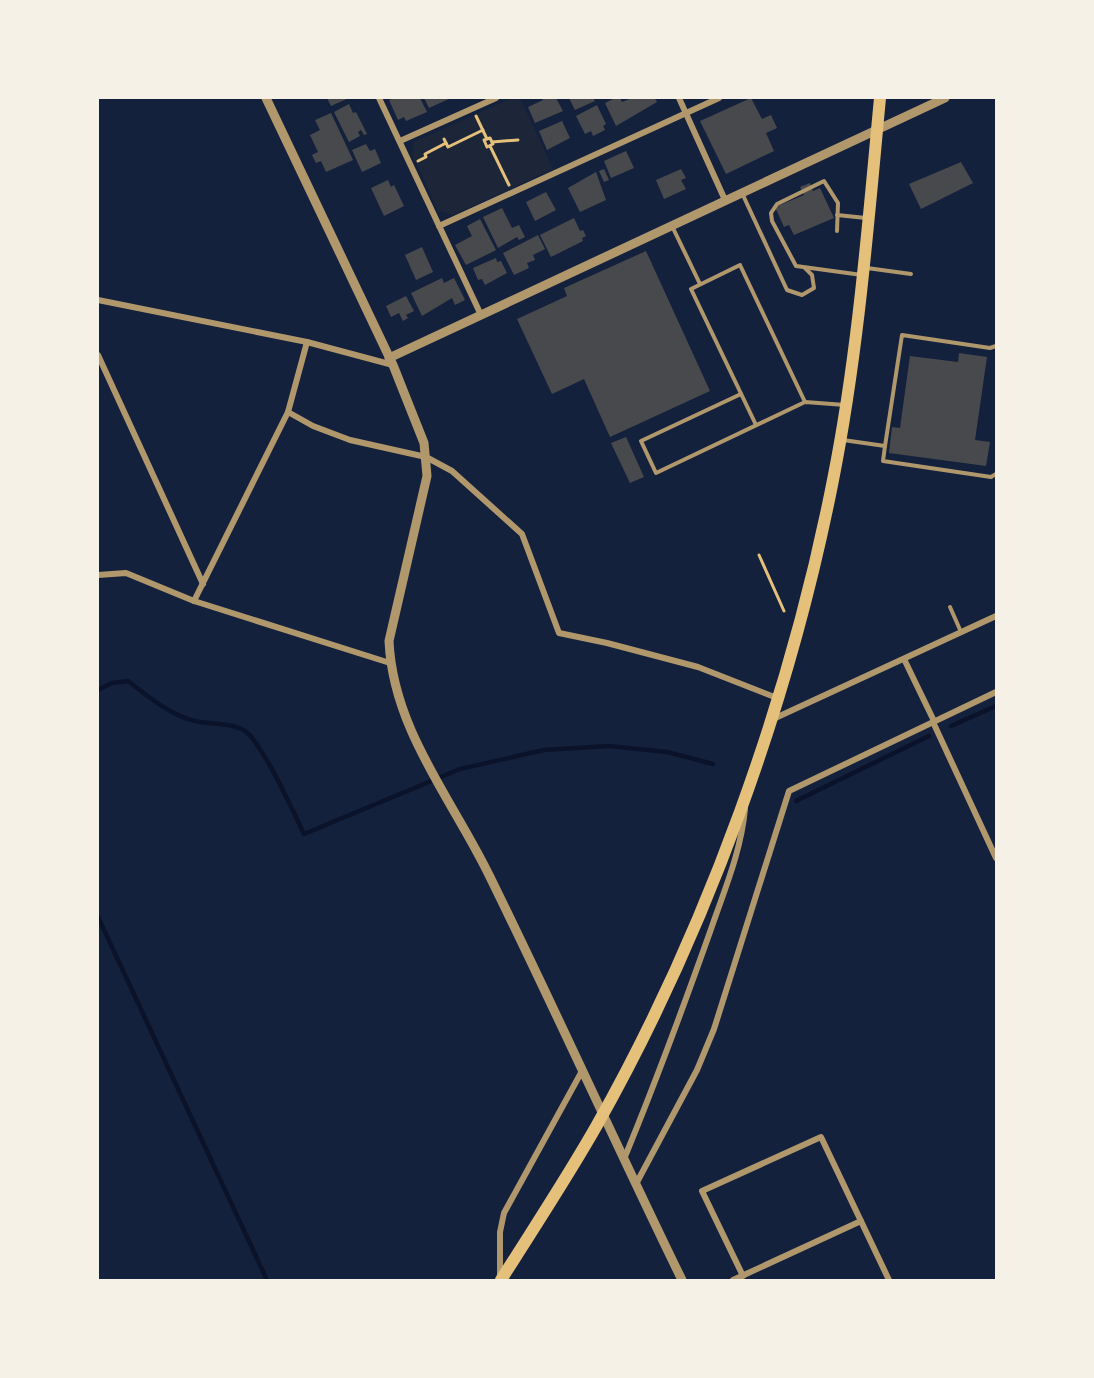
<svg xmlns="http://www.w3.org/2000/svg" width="1094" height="1378" font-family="'PT Sans Narrow',sans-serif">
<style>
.green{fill:#1d2539}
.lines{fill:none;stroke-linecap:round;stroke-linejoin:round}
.stream{stroke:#0b132b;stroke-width:4.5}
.building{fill:#48494c}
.path{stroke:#e5c07b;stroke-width:3}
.service{stroke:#b1986c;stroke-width:4}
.minor{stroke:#b1986c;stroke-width:6}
.tertiary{stroke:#b1986c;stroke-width:9}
.trunk{stroke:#e5c07b;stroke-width:12}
</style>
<rect width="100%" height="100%" fill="#14213d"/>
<!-- green -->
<polygon class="green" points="512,98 520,98 553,169 453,215 438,211 412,154 414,142"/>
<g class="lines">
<!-- stream -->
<g class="stream">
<path d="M98,690L112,683L128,681C149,697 170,715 195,721C211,725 231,722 245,731C262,742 294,813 304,834L460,769L544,750L609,746L667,752L713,764"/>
<polyline points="951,726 996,706"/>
<polyline points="796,801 929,736"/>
<polyline points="98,917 267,1280"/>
</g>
</g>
<!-- building -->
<g class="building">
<polygon points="327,98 349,98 331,106"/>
<polygon points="395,98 420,98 427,112 406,121 404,117 398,120 389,100"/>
<polygon points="424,98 451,98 429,108"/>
<polygon points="542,98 556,98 563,111 535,123 528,107 543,100"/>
<polygon points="569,98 593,98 595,101 575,110"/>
<polygon points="615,98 620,98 622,102 632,98 655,98 657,102 616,126 605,103"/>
<polygon points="751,98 762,119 771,115 777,128 766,133 774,151 726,174 700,121"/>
<polygon points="349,104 353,113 356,112 367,134 364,135 361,130 358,132 360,136 349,142 334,112"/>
<polygon points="597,105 606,124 603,126 605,130 593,136 591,131 585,134 576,116"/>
<polygon points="331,113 353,160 326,172 321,161 316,163 312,155 318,152 310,135 320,130 315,120"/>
<polygon points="562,121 570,138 547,150 539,131"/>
<polygon points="366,144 370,151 375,149 381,163 362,172 352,150"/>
<polygon points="626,151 634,168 611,178 604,161"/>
<polygon points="961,162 973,183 921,209 909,184"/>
<polygon points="604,169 609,180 604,182 599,171"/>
<polygon points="681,169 686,178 681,180 686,189 664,199 656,180"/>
<polygon points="596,172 606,200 580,212 568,188"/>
<polygon points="388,180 391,187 394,185 404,206 384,216 371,188"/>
<polygon points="810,183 813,191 820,188 834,218 794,235 789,225 784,227 775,207 804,195 800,187"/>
<polygon points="546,192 556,210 535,221 526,202"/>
<polygon points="502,208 512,228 519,225 525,237 519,240 517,237 498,248 483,217"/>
<polygon points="574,218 580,231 583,230 586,236 582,238 583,241 551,257 540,235"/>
<polygon points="480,219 496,250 466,265 455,245 472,236 467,226"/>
<polygon points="538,235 545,249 533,255 535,260 527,263 529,268 514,275 503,253"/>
<polygon points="422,247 433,272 416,280 405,255"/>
<polygon points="646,251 710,391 610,437 584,379 552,394 517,319 567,296 564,288"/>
<polygon points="496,258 497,262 501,261 507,273 485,285 482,279 478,280 473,268"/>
<polygon points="442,278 444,283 454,278 465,300 455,305 452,298 422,316 411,293"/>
<polygon points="406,296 414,311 406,315 408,318 403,321 399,313 391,317 386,306"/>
<polygon points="959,353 987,357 975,440 990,442 986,466 889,453 892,427 900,428 910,356 958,362"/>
<polygon points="626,437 644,477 630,483 611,443"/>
</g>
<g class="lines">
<!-- path -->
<g class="path">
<polyline points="476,116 487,139 490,138 493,144 487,147 484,140 487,139"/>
<polyline points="444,139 448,147 483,130"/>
<polyline points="492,142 518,140"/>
<polyline points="490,146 509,185"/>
<polyline points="418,161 426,157 425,154 446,143"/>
<polyline points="759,555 784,611"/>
</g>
<!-- service -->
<g class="service">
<polyline points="742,193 787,290 802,295 814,288 812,275 805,268"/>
<polyline points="837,215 866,218"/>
<polyline points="672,226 700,284"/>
<polyline points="837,231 838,203 824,181 777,204 771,213 772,221 796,266 862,275"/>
<polyline points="867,268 911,274"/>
<polyline points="741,394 641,441 656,473 805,402 845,405"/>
<polyline points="756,425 691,289 740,265 805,402"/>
<polyline points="843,440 885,446 883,461 991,477 996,474"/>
<polyline points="885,446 902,335 990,348 996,346"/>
<polyline points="950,607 961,632"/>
</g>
<!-- minor -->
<g class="minor">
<polyline points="379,98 481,315"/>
<polyline points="679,98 725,200"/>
<polyline points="400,141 496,98"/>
<polyline points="439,226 719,98"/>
<polyline points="98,300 307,342 393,365"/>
<polyline points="98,355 203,584"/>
<polyline points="288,412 313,426 350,440 426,457 452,471 522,534 559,633 607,643 698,667 777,698"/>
<polyline points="98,575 126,573 194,601 390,663"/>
<polyline points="194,601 288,412 307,342"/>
<polyline points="904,659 934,721"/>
<polyline points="771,720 996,616"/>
<polyline points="933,722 996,858"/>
<path d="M624,1159C655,1084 683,1008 710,932C724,891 741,852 745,809"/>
<polyline points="636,1184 697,1070 714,1029 789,791 996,692"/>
<polyline points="743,1276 702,1191 821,1137 889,1280"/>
<polyline points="500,1278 500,1232 504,1213 582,1071"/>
<polyline points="733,1280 861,1221"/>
</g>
<!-- tertiary -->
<g class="tertiary">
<path d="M266,98L393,365L424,443L427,476L389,641C393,730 453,800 490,877C556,1011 617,1147 682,1280"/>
<polyline points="389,358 945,98"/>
</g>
<!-- trunk -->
<path class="trunk" d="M501,1280C533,1229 567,1178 597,1125C707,930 790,699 833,480C858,354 868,225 880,98"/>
</g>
<!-- border -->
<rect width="1094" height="1378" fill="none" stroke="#f6f1e7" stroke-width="198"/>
</svg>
